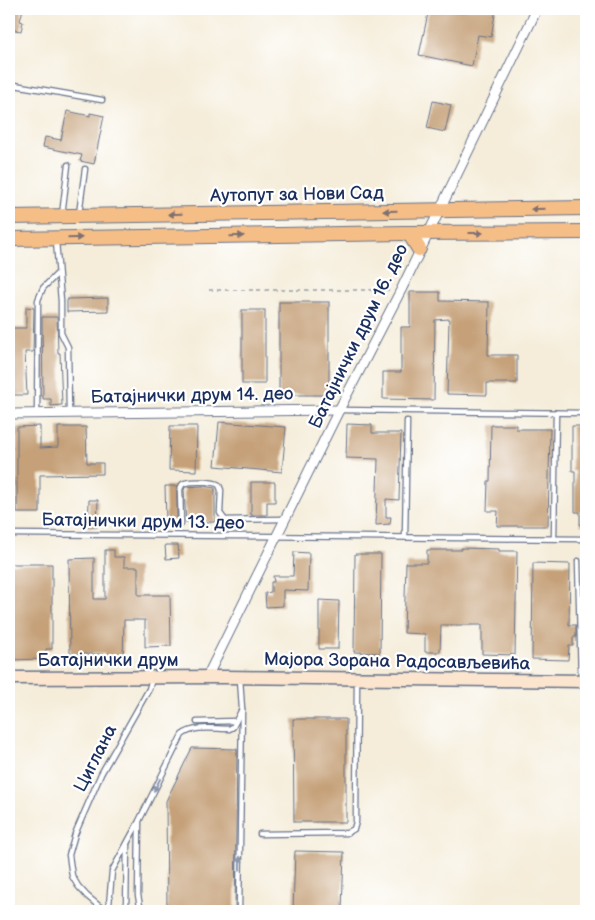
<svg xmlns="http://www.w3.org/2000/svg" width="595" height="920" font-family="'Balsamiq Sans',sans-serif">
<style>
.building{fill:#c5a078}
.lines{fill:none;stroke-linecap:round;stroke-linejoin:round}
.lane-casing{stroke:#677289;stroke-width:7}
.street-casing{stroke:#677289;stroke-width:11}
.secondary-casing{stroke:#677289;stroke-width:15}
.primary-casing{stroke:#677289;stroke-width:16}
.path{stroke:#677289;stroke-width:1;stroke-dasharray:4 4;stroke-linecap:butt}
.lane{stroke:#fff;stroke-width:4.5}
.street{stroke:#fff;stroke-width:9}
.secondary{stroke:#fbe5cf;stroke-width:12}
.primary{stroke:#f6be87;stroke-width:14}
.oneway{fill:#7e6f70}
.oneway2{fill:#8d97ae}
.labels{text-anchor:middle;stroke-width:4.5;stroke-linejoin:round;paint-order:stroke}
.street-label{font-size:18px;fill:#1b2f5e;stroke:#fff}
</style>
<rect width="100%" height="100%" fill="#fff"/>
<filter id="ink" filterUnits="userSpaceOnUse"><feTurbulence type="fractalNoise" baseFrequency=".02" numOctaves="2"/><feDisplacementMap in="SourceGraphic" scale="10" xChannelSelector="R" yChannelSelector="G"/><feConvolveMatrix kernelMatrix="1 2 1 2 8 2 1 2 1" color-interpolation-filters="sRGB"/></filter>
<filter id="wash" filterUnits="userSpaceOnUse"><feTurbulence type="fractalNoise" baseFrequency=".0096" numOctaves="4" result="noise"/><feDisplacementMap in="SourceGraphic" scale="20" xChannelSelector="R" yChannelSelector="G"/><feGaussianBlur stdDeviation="1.12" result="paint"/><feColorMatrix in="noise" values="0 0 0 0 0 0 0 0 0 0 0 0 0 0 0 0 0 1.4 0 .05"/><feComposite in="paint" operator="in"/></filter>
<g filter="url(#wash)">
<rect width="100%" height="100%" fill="#f5edda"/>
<g id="blocks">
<!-- building -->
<g class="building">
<polygon points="11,9 23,9 20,21 23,22 21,31 9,29 12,17 9,17"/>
<polygon points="429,9 496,9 491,37 478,35 472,66 419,55"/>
<polygon points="433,101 451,105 445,132 427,128"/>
<polygon points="67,111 90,116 90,113 104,116 94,164 80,161 82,155 43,147 45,137 61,140"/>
<polygon points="410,292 440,292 440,301 489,302 488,355 517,355 517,383 487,383 487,395 447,394 449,319 435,320 434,400 383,399 383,372 401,372 401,327 410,327"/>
<polygon points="108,298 108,311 67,312 67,299"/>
<rect x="279" y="302" width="50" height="93"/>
<polygon points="26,307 34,308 33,352 25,352 27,395 9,395 9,328 26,328"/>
<rect x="242" y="310" width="23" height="74"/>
<polygon points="42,317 57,317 58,353 60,353 62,405 51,406 51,399 43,399"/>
<polygon points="219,422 286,427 282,472 215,466"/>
<polygon points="347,424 372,425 372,433 401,433 399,500 386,499 386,517 391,517 390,524 376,525 378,459 346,458"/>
<polygon points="491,425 516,425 516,429 550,429 548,526 497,526 498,511 487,511 488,481 490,481"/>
<polygon points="40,426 40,448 58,447 58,427 86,427 87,463 103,463 103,474 40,475 40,513 17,513 17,427"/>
<polygon points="170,426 197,426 196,471 169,470"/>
<polygon points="572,426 586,426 586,525 580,525 580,512 575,512 575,471 572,471"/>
<polygon points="251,482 275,482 275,502 267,502 267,515 251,515"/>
<polygon points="165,486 177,486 177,521 166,521"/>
<polygon points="203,486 215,488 215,522 186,522 184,490 185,487"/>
<polygon points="89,500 98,500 97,527 88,527"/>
<polygon points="165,545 178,545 179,558 166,559"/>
<polygon points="461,548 499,549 499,551 517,551 515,655 482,654 482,625 441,625 440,652 425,652 425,634 404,633 406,563 427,563 427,550 461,550"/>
<polygon points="105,550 114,550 114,557 124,557 124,567 138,567 138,595 170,595 171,646 145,647 145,620 124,620 123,661 104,661 104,654 70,654 69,559 94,558 94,599 105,599"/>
<polygon points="294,552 309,553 308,591 283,590 283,606 266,607 265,593 271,592 271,582 274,582 273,576 293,576"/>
<polygon points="355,554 381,554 380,653 354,652"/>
<polygon points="533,563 570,564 569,625 576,625 576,637 573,637 573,646 569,646 568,660 532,659"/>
<polygon points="9,564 52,564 52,649 46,649 46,659 10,660"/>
<polygon points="319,600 339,601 338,649 319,649"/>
<polygon points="293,719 346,719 346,822 294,822"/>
<polygon points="192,748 237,749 235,911 167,911 166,801"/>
<polygon points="295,851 344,852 342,911 293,911"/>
</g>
</g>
</g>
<g filter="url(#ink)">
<use href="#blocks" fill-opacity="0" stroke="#677289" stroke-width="1"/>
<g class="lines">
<!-- lane casing -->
<g class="lane-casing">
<g id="lane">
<polyline points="9,84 102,100"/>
<polyline points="79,214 85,169"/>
<polyline points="62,215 68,165"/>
<polyline points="56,241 61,301 61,333 68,347 69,413"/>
<polyline points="340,410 586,413"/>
<polyline points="37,413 38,300 43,288 58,273"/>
<path d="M181,524L180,489C182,486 181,484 185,483C192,481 214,481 219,485L221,490L220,513L225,520L284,519"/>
<polyline points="9,534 586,539"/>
<polyline points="405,537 407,421"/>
<polyline points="554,538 556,413"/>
<polyline points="578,561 581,680"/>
<polyline points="197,722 236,721"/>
<polyline points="260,834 347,833 354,829 356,822 357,680"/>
<polyline points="109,905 112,871 138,823"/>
<polyline points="105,911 87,896 78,886 72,876 69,855 75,834 101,774 149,689 152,679"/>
<polyline points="126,911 127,845"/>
<path d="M144,911L140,906L138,895L139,821L182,735C195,725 213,729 229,729L233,727L242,709"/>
<polyline points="239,911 242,709 240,678"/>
</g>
</g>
<!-- street casing -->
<g class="street-casing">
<g id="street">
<polyline points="9,414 339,410"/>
<polyline points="207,677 339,410 401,290 537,9"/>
</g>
</g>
<!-- secondary casing -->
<g class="secondary-casing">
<polyline id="secondary" points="9,678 226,677 586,681"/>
</g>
<!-- primary casing -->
<g class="primary-casing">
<g id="primary">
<polyline points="9,217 586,208"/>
<polyline points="405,233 411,236 419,249"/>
<polyline points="9,239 405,233 586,232"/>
</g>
</g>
<!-- path -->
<polyline class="path" points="209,290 393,290"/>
<!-- lane -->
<use href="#lane" class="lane"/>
<!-- street -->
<use href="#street" class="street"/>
<!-- secondary -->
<use href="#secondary" class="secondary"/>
<!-- primary -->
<use href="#primary" class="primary"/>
</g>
<!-- one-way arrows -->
<defs><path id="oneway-solid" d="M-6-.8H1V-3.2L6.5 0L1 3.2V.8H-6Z" transform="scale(1.25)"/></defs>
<g class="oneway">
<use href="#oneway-solid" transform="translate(538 209) rotate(179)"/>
<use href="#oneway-solid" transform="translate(390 211) rotate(179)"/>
<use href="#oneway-solid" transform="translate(175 214) rotate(179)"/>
<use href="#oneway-solid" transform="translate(476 233)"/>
<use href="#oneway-solid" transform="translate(237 236) rotate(-1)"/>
<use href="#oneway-solid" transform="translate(75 238) rotate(-1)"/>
</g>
<g class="oneway2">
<use href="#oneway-solid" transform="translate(157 785) rotate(117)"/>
<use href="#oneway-solid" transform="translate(240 863) rotate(-89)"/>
</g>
</g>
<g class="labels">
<!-- street labels -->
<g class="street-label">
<text transform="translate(297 194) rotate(-1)" y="6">Аутопут за Нови Сад</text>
<text transform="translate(358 336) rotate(-64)" y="6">Батајнички друм 16. део</text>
<text transform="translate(192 395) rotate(-1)" y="6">Батајнички друм 14. део</text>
<text transform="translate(143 521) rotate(1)" y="6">Батајнички друм 13. део</text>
<text x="108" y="666">Батајнички друм</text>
<text transform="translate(397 661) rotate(1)" y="6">Мајора Зорана Радосављевића</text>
<text transform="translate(95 758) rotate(-63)" y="6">Циглана</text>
</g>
</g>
<!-- margin -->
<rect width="595" height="920" fill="none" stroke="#fff" stroke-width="30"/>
</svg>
